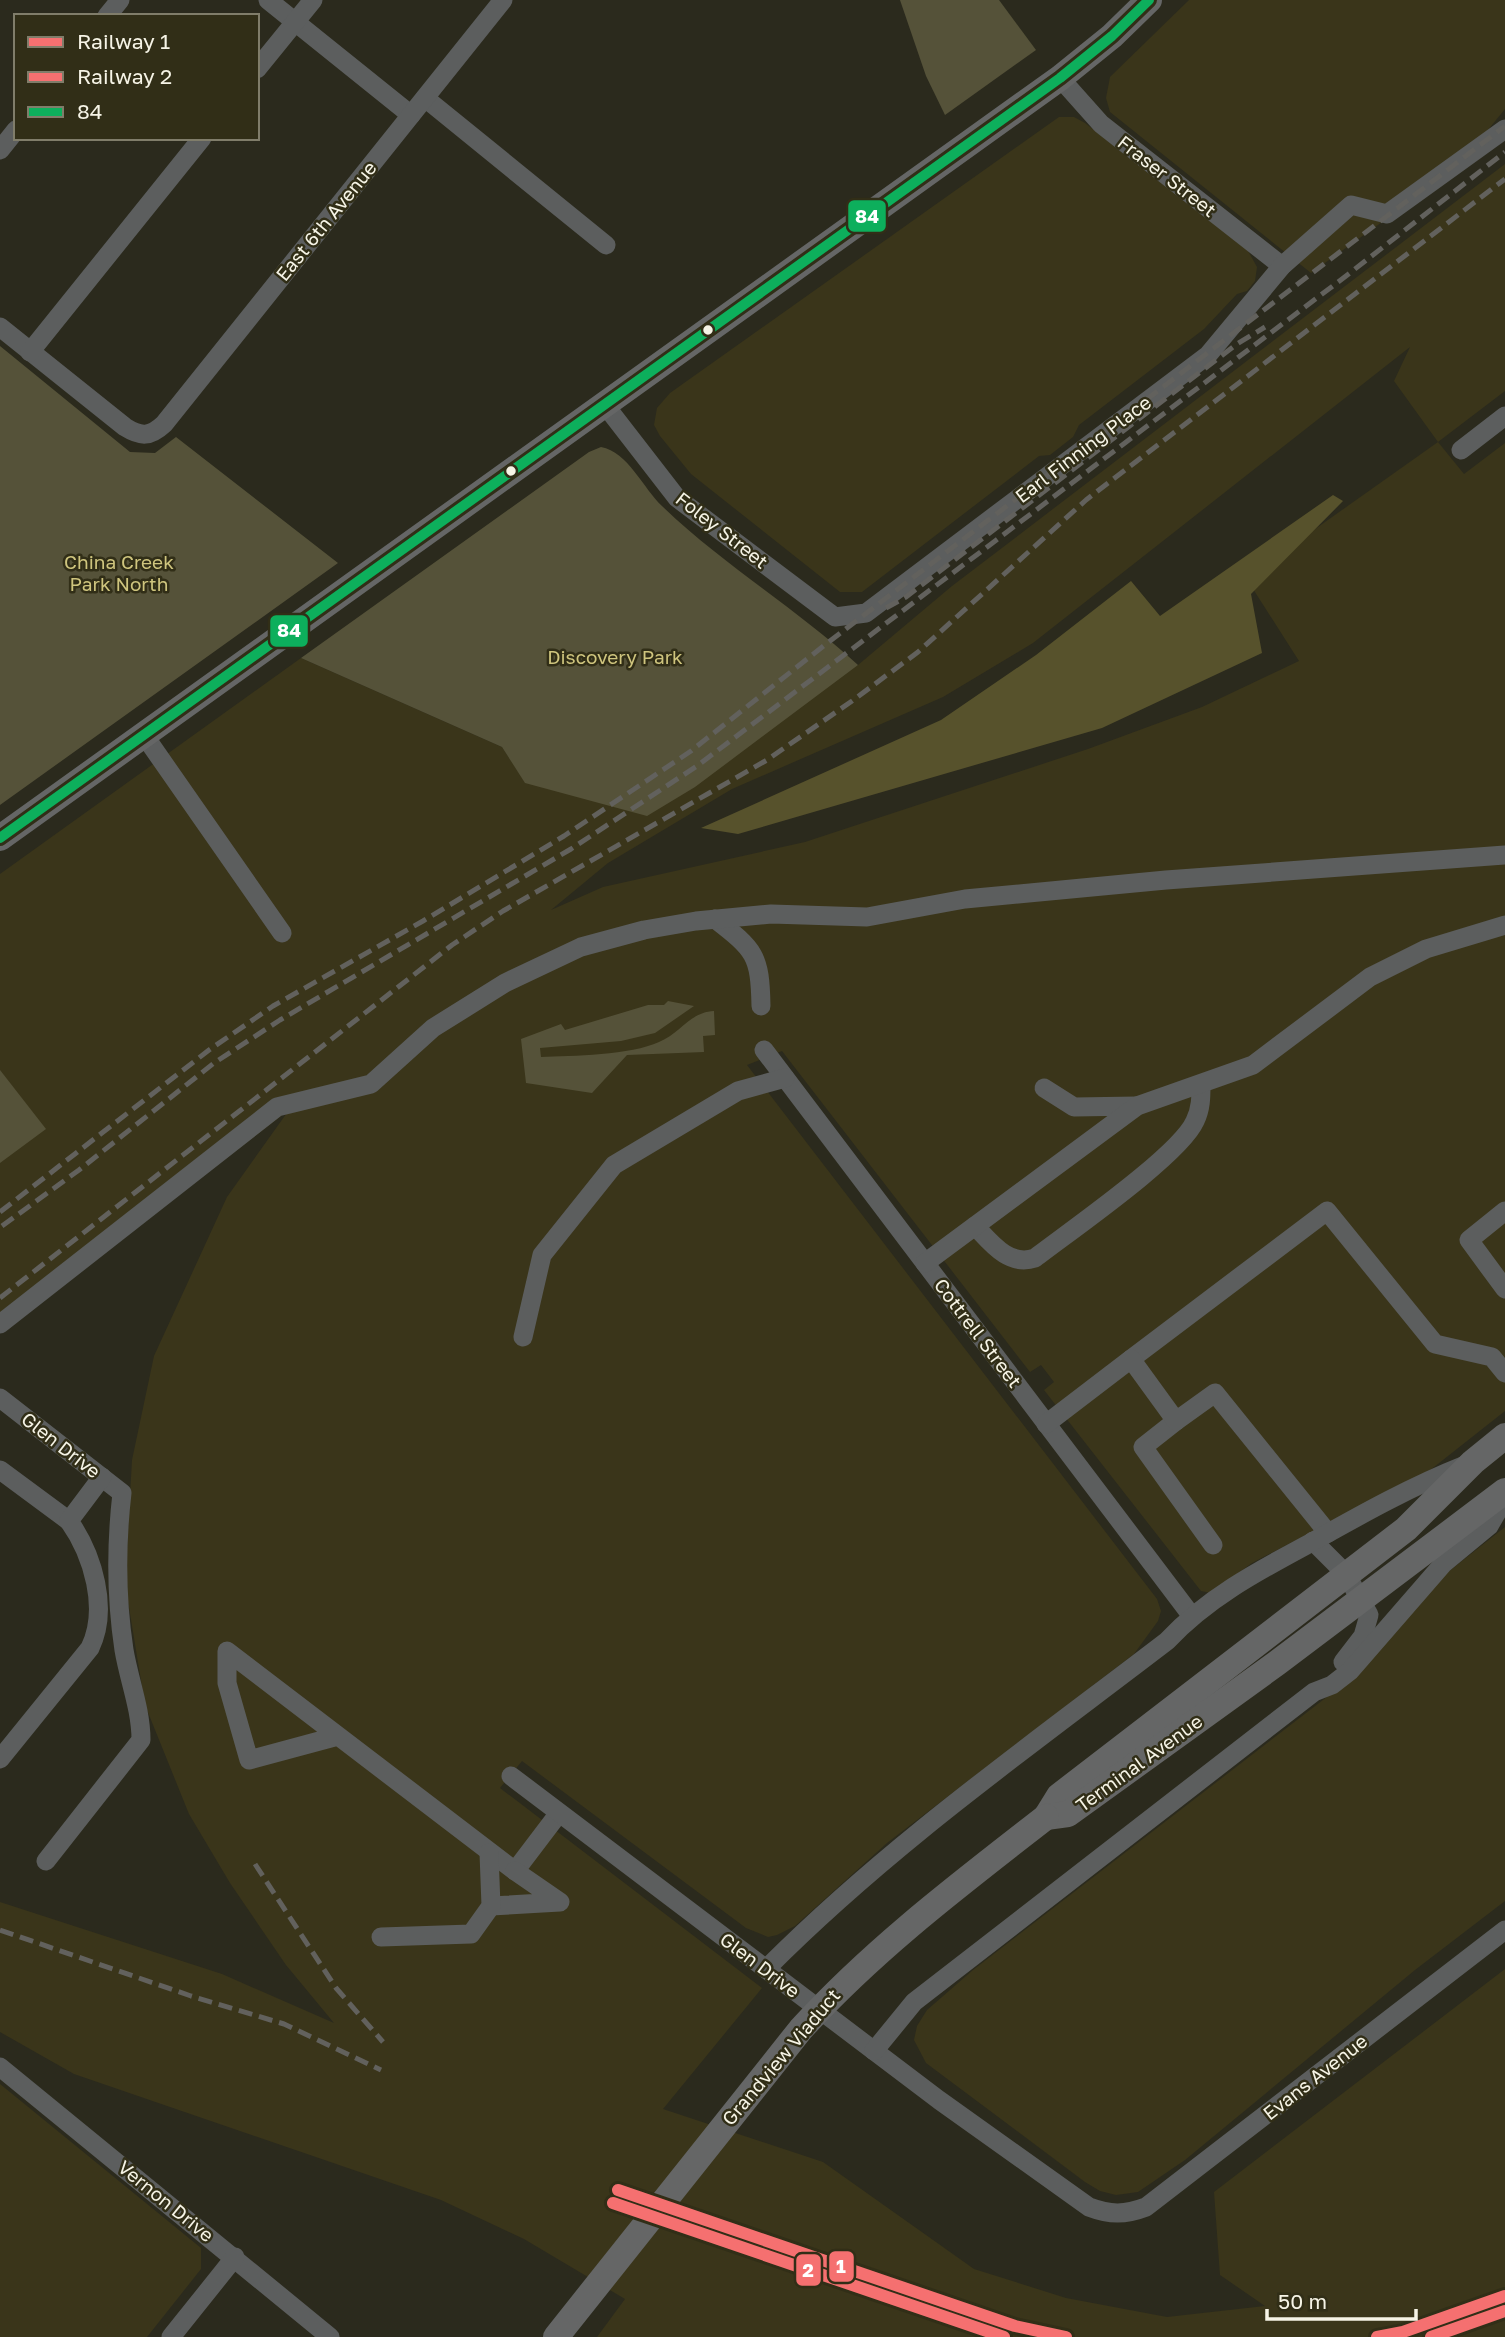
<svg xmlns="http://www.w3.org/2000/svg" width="1505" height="2337" font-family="'Golos Text',sans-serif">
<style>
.built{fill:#3a351a;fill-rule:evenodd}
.green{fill:#555239}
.forest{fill:#57522c}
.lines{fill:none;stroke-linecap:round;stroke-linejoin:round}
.minor{stroke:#5c5e5e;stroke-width:19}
.major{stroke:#656666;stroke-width:26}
.rail{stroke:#62615d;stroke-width:5;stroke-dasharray:14 7;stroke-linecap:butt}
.major-bridge{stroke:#656666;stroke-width:26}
.bus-1-casing{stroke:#312e17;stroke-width:16}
.bus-1{stroke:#0daf5c;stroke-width:10}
.rail-1-casing{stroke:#312e17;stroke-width:18}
.rail-2-casing{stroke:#312e17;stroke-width:18}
.rail-1{stroke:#f57070;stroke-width:12}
.rail-2{stroke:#f57070;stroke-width:12}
.bus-dot{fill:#f6f4e6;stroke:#312e17;stroke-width:2.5}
.labels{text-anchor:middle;stroke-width:5;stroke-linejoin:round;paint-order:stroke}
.street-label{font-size:19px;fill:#f6f4e6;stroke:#312e17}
.park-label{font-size:19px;fill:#cfc57e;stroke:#312e17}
.line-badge{stroke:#312e17;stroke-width:2.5}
.badge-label{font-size:19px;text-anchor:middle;font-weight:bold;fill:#fff}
</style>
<rect width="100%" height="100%" fill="#2b2a1d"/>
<!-- built -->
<g class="built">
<polygon points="1189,0 1505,0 1505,109 1456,169 1311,273 1110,112 1106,98 1110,77"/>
<polygon points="1059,117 1074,117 1085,123 1247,249 1257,267 1255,281 1247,291 1237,294 1204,329 1079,425 1073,437 1050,455 1039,456 862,592 840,592 691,474 660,436 654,425 657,408 670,393"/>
<path d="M1505,164V391L1438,442L1464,474L1505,443V1411L1429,1471L1252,1563L1211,1593L1201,1591L1044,1390L1054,1382L1041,1365L1030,1372L782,1051L747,1065L1157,1599L1161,1611L1158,1621L1134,1654L887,1843L795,1926L777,1935L768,1937L746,1928L522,1761L500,1788L762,1988L663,2109L823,2162L974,2269L1066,2298L1167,2317L1265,2306L1220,2275L1214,2192L1505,1969V2337H597L625,2299L524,2239L441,2200L74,2074L0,2032V1902L222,1974L334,2023L286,1965L230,1883L189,1814L145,1705L125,1583L132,1460L154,1356L227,1197L289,1110L0,1333V874L301,658L502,747L526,783L858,665L952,586ZM1410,347L1394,381L1438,442L1246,578L1299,661L1202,707L1088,749L805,842L603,887L551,910L608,863L732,789L943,697L1033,643Z"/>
<polygon points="1505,1527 1505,1901 1415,1970 1185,2160 1138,2192 1116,2195 1100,2191 1085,2182 926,2063 914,2040 917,2026 927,2010 973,1970 1345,1683 1448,1572"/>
<polygon points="0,2084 201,2248 201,2269 147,2337 0,2337"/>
</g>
<!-- green -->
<g class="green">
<polygon points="900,0 999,0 1036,50 945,115 926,76"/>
<polygon points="0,346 130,452 155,453 176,437 338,563 0,805"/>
<path d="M601,447C628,452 643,488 662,506C722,564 796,608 858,665L695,787L647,816L525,783L502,747L301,658L589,452Z"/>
<path d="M668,1001L694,1006L655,1033L621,1041L540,1048L541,1057C572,1056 631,1055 659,1042C681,1033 690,1012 714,1011L715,1035L703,1036L704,1052L627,1055L592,1093L526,1083L521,1039L561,1024L565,1030L648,1005H664Z"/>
<polygon points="0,1070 46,1129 0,1163"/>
</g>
<!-- forest -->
<polygon class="forest" points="1333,495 1343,501 1251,594 1262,653 1102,728 738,834 701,828 941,720 1036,655 1131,581 1160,616"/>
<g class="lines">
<!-- minor -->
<g class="minor">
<polyline points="268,0 411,115"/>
<polyline points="107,16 120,0"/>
<polyline points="257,69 313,0"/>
<polyline points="1060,78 1101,124 1282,266"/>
<polyline points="425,98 606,245"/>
<polyline points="0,150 16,130"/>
<path d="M0,327L125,427C141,437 150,437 164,424L503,0"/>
<polyline points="30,352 202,138"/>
<polyline points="605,405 677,498 835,617 866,613 1208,355 1282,266 1351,205 1387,214 1505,129"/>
<polyline points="1461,450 1505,416"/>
<polyline points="144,735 282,933"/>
<path d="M715,919C755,950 760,955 761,1006"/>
<polyline points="764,1050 1191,1615"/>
<polyline points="1044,1088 1074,1107 1137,1106"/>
<polyline points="1505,1211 1469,1240 1505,1289"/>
<path d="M975,1226C991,1243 1009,1267 1035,1258C1070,1231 1180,1155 1195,1121C1201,1109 1201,1097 1201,1084"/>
<polyline points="925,1263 1137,1106 1253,1065 1370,977 1426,949 1505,925"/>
<polyline points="0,1324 277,1107 371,1084 433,1028 505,983 581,947 644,930 696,921 771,914 867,917 965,899 1166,880 1505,855"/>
<polyline points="523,1337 542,1255 614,1165 738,1091 785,1078"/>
<polyline points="1131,1359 1327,1211 1435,1344 1492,1357 1505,1373"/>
<path d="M0,1398L122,1493C116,1545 116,1597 124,1650C129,1680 141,1709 141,1740L46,1861"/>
<polyline points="1176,1421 1143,1447 1213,1545"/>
<polyline points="1046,1424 1131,1359 1176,1421 1215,1393 1328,1533"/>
<polyline points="0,1470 69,1521"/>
<polyline points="1313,1541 1346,1574 1369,1615 1363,1636 1343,1662"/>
<polyline points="338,1736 249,1760 227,1683 227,1651 515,1871 559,1813"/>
<path d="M0,1759L90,1648C109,1609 93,1555 69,1521L102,1477"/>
<path d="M511,1776L939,2100L1089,2207C1110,2215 1125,2215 1146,2207L1505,1930"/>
<polyline points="491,1906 560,1902 515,1871"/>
<polyline points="381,1937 471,1934 491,1906 489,1853"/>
<path d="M766,1969C888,1846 1030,1746 1167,1641C1208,1597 1260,1570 1312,1542C1362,1514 1412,1486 1465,1465"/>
<polyline points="874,2051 914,2002 1314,1692 1332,1685 1350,1671 1443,1564 1489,1526 1505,1498"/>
<polyline points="0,2067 330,2337"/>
<polyline points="171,2337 235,2257"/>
</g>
<!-- major -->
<g class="major">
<polyline points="0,838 1060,78 1112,36 1149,0"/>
<polyline points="1046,1817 1059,1796 1406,1529 1473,1462 1505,1436"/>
<polyline points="1046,1817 1068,1814 1277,1663 1505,1491"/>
</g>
<!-- rail -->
<g class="rail">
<polyline points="886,608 906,597 1237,344 1265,327"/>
<polyline points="0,1212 209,1050 273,1006 423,921 564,836 691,751 826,644 1505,126"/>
<polyline points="2,1226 79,1170 214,1063 280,1020 571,849 697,766 1346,276 1505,152"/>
<polyline points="0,1298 452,945 503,911 767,760 852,701 918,652 1086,500 1505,179"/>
<polyline points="255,1864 336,1988 383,2042"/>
<polyline points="0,1930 191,1996 284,2024 381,2070"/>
</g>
<!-- major-bridge -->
<path class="major-bridge" d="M556,2337L801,2029C875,1948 960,1884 1046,1817"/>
<!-- bus-1 casing -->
<g class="bus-1-casing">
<polyline id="bus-1" points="0,838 1060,78 1112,36 1149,0"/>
</g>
<!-- bus-1 -->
<use href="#bus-1" class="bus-1"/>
<!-- rail-1 casing -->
<g class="rail-1-casing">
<g id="rail-1">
<polyline points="618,2190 1015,2326 1066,2337"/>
<polyline points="1377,2337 1403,2332 1505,2296"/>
</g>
</g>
<!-- rail-2 casing -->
<g class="rail-2-casing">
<g id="rail-2">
<polyline points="613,2203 1004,2337"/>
<polyline points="1431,2337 1505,2311"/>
</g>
</g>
<!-- rail-1 -->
<use href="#rail-1" class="rail-1"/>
<!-- rail-2 -->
<use href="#rail-2" class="rail-2"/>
</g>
<!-- markers -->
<g class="bus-dot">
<circle cx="708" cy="330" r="6"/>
<circle cx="511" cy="471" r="6"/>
</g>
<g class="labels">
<!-- street labels -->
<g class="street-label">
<text transform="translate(1167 176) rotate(38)" y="7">Fraser Street</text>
<text transform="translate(326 221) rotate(-51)" y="7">East 6th Avenue</text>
<text transform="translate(1083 449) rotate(-37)" y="7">Earl Finning Place</text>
<text transform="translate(722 530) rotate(38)" y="7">Foley Street</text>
<text transform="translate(978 1333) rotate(53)" y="7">Cottrell Street</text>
<text transform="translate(61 1445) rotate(38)" y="7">Glen Drive</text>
<text transform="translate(1139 1763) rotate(-36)" y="7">Terminal Avenue</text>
<text transform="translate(760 1965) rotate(37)" y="7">Glen Drive</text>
<text transform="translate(781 2057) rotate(-50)" y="7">Grandview Viaduct</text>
<text transform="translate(1315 2077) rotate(-38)" y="7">Evans Avenue</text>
<text transform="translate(166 2201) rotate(39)" y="7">Vernon Drive</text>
</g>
<!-- park labels -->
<g class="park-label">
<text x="119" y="569">China Creek<tspan x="119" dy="22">Park North</tspan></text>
<text x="615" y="664">Discovery Park</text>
</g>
</g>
<g class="line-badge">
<rect x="847" y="199" width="40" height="34" rx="7" fill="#0daf5c"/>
<rect x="269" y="614" width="40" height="34" rx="7" fill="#0daf5c"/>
<rect x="828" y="2250" width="27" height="33" rx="7" fill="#f57070"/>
<rect x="795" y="2253" width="27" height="34" rx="7" fill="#f57070"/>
</g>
<g class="badge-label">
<text x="867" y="223">84</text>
<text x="289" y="637">84</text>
<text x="841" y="2273">1</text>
<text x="808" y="2277">2</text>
</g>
<!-- legend -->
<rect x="14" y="14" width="245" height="126" fill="#312e17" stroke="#807d6a" stroke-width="2"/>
<rect x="28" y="37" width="35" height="10" fill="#f57070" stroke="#807d6a" stroke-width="2"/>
<text x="77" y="49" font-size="21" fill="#f6f4e6">Railway 1</text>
<rect x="28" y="72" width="35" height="10" fill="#f57070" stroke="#807d6a" stroke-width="2"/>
<text x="77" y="84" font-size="21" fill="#f6f4e6">Railway 2</text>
<rect x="28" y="107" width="35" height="10" fill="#0daf5c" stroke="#807d6a" stroke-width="2"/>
<text x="77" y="119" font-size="21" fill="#f6f4e6">84</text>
<!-- scale -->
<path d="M1267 2309v10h149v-10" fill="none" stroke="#f6f4e6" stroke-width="3.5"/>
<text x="1278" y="2309" font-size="21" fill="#f6f4e6" stroke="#312e17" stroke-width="5" paint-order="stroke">50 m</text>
</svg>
